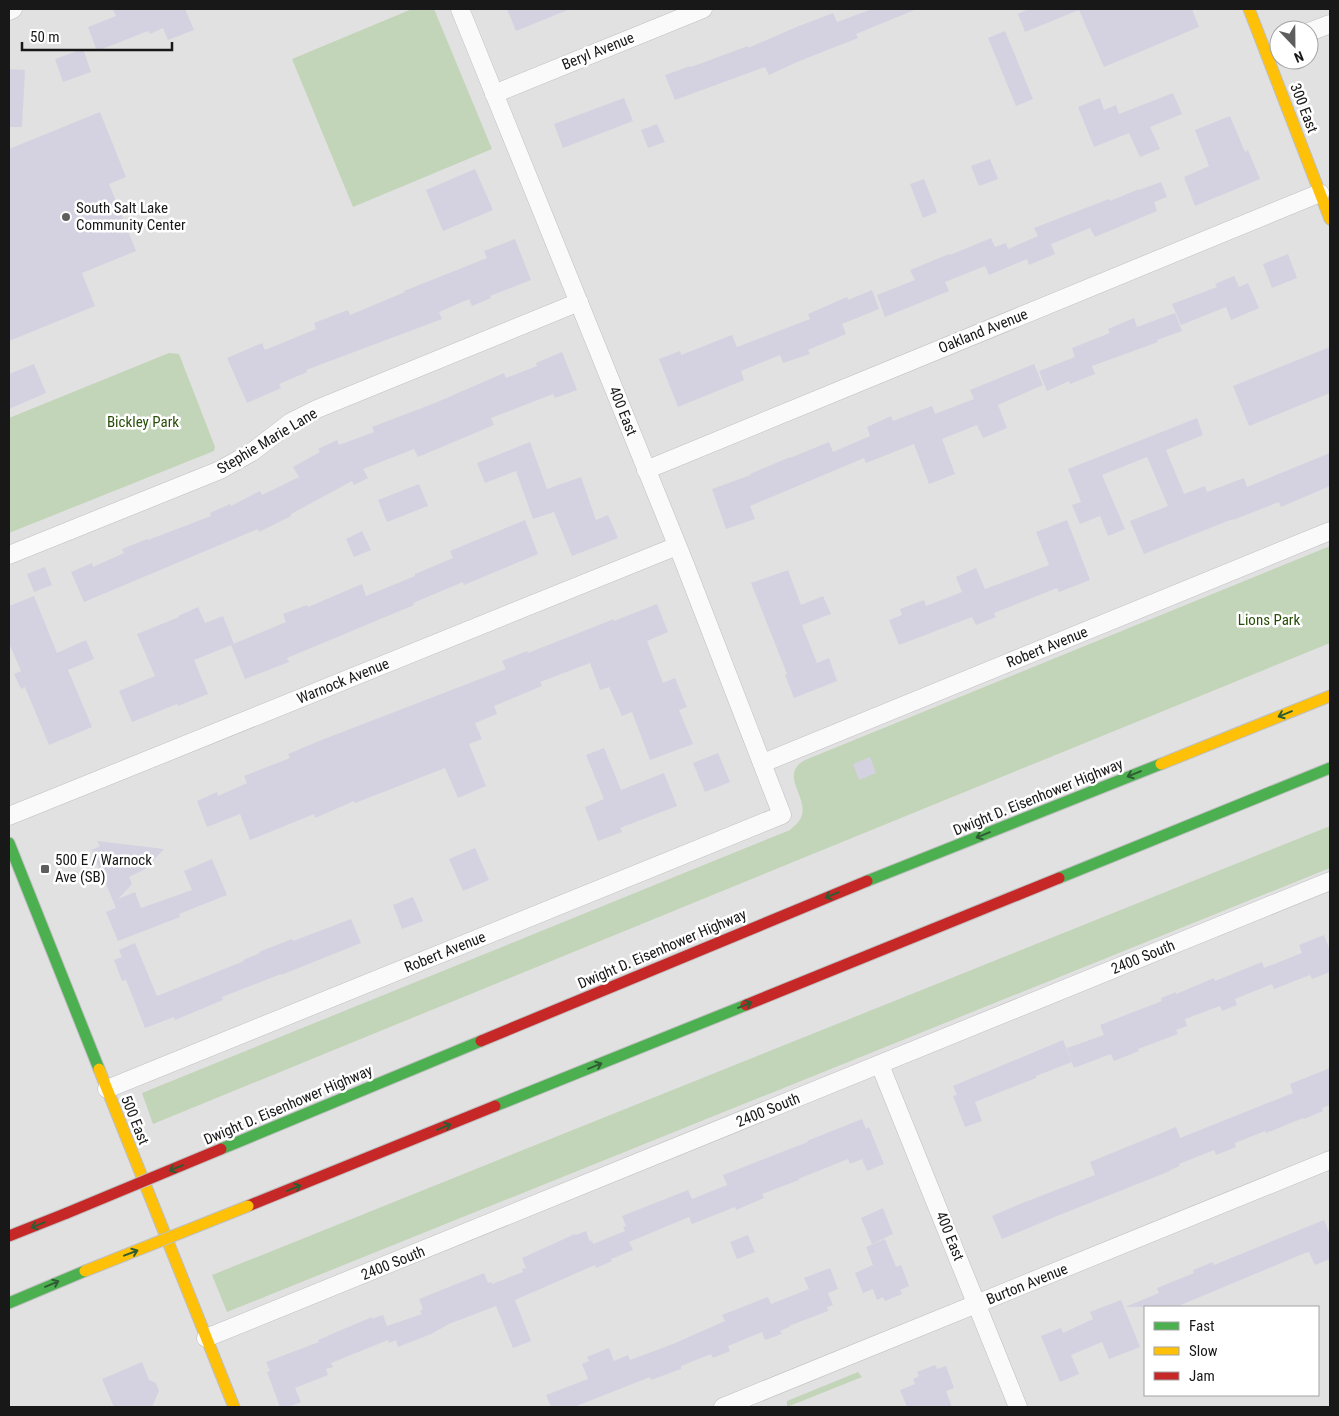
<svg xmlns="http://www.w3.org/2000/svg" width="1339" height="1416" font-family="'Roboto Condensed',sans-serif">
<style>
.green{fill:#c3d5b8}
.building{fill:#d4d2e0}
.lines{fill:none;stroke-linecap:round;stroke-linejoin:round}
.street-casing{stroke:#bfbfc0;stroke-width:19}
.fast-casing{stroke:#bfbfc0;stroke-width:13}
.slow-casing{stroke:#bfbfc0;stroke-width:13}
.jam-casing{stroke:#bfbfc0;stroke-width:13}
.street{stroke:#fafafb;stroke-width:18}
.fast{stroke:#4caf50;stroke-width:11}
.slow{stroke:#ffc107;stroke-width:11}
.jam{stroke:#c62828;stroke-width:11}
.slow-bridge-casing{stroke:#bfbfc0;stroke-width:13;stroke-linecap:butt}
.jam-bridge-casing{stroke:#bfbfc0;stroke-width:13;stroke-linecap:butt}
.slow-bridge{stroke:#ffc107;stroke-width:11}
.jam-bridge{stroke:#c62828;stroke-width:11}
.oneway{stroke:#2f5c32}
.poi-dot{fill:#5e5e5f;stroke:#fff;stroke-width:2}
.labels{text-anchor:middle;stroke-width:5;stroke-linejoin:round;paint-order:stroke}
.street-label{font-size:15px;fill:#181819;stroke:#fff}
.poi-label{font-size:15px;fill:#181819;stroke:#fff;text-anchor:start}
.park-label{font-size:15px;fill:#294e08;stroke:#fff}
</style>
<rect width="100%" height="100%" fill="#e1e1e2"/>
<!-- green -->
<g class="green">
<polygon points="412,9 434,9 492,149 353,207 292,59"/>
<polygon points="169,353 179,354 215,447 214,451 9,533 9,418"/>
<path d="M1330,546V643L803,858L153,1124L142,1093L790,830C793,827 797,824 799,821C814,800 776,776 805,760Z"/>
<polygon points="1330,826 1330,868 227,1312 212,1275"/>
<polygon points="858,1372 862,1377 787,1407 787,1401"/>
</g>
<!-- building -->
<g class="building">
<polygon points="113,9 185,9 194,30 168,40 163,28 150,34 148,31 97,51 88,27 116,16"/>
<polygon points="507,9 570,9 516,31"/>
<polygon points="872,9 917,9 856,34 858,38 797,62 769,75 765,67 675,100 665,75 690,66 691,67 748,46 748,48 794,28 833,13 837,22"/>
<polygon points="1029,9 1192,9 1199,27 1104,67 1079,10 1025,32 1018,14"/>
<polygon points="1005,31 1033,99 1016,106 988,38"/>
<polygon points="83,49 91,72 63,82 55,59"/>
<polygon points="9,69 25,70 22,127 9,127"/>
<polygon points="1173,93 1182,114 1150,127 1160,149 1140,157 1129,133 1094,147 1078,107 1100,98 1104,110 1116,105 1119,114"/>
<polygon points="624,98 633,121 563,148 554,124"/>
<polygon points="100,112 126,177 109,184 136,251 82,273 95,306 9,341 9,149"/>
<polygon points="1230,116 1245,152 1248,150 1260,179 1195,206 1184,177 1209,166 1195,130"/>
<polygon points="657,124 665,142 648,148 641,130"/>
<polygon points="990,159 998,179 979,186 971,166"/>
<polygon points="475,169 493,210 443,231 426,190"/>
<polygon points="924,179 937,212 923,218 910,184"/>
<polygon points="1161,182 1167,197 1154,202 1157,211 1095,237 1090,228 1051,244 1055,254 1029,265 1027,259 989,275 985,266 945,282 949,291 885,317 877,295 915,280 910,270 949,254 950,255 991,238 995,247 1006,243 1008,249 1038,236 1034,228 1109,199 1110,201 1139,189 1139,190"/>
<polygon points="515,239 531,280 490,296 491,298 472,306 469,299 439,312 442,319 306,370 307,372 279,384 281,388 247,403 227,358 262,343 265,350 316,329 314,323 348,310 350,315 405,292 404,291 487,258 484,251"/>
<polygon points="1288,254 1297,278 1272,288 1263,264"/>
<polygon points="1234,276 1239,287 1248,283 1259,308 1231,320 1226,307 1181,325 1172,304 1217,287 1215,284"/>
<polygon points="872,290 879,309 842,324 846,334 808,350 810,354 783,363 780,355 741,371 744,380 678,407 659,359 680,351 681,355 732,335 737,347 810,319 808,314 847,297 848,300"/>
<polygon points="1175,313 1182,331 1157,340 1158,342 1092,366 1095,374 1070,384 1069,381 1047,391 1039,371 1075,357 1072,348 1110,333 1108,329 1134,318 1137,327"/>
<polygon points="1330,347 1330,393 1249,426 1233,386"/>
<polygon points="562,352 577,390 555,398 553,394 491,418 494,425 418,457 414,449 363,469 368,478 354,485 352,481 291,514 291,516 259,532 258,529 84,602 71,572 92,563 93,567 124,553 122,549 147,539 148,540 211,516 210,513 230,504 231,506 260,491 262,495 299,477 293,467 320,452 318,449 337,440 339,445 374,432 372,427 435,403 504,373 506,378 537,366 536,363"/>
<polygon points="34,364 46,393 9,409 9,374"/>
<polygon points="1034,364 1043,385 998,405 1007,428 983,438 977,425 942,439 955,474 929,484 914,444 866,463 864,458 750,506 755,519 726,529 712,489 751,475 750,474 790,457 790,458 829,442 833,452 870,436 867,427 891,416 893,421 932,406 935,414 974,399 970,390"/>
<polygon points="1197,418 1203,435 1166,450 1184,494 1205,486 1207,492 1244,478 1247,487 1330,453 1330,486 1281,507 1279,502 1233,520 1233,519 1144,554 1130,521 1168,506 1147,457 1102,475 1125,529 1108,536 1100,516 1080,524 1072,505 1081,502 1068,469"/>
<polygon points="530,442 547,489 581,477 596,520 608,515 618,538 572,556 554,512 533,519 516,471 485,483 477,463"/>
<polygon points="419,484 428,506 387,522 378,500"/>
<polygon points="525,520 538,554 464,585 463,582 413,603 414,605 287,658 289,662 245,679 231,645 286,622 283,614 307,605 308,607 362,584 366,596 415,576 415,574 453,558 450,551"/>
<polygon points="1067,520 1090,580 1059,592 1057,588 994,613 996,617 976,625 972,617 899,645 889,620 902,615 900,609 924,600 926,606 962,592 956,577 976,568 985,589 1049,565 1036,532"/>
<polygon points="362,531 371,550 354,557 346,539"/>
<polygon points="45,567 52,585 34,592 27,574"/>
<polygon points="788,570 801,605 823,596 831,614 802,625 817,663 829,658 837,681 794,698 785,675 787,674 751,583"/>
<polygon points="34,596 57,653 86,640 94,659 68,670 92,727 49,745 25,687 21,689 14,674 21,671 9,643 9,606"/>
<polygon points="657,604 668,632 647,641 663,683 675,678 687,707 679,710 693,744 650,760 632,712 622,716 609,687 600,690 590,663 540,682 542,686 494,706 497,714 475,723 482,739 469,744 486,786 458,798 445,768 355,803 354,801 315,818 314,814 250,840 240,814 207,827 197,801 217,792 218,796 247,783 244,776 290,758 288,754 319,741 506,669 502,661 527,651 528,653 614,619 614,621"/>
<polygon points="198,607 205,623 223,616 234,644 194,660 208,694 178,706 177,704 132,722 119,691 155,676 137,634 179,617 178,616"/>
<polygon points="604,748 621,790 664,773 677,806 620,828 622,832 598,841 585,807 604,799 586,755"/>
<polygon points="718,753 730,782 705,792 693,763"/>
<polygon points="870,757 876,773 859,780 853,764"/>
<polygon points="97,841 164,849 145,869 129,877 132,884 118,899 135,892 141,908 192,890 184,871 212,859 227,895 179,914 180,917 118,941 106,912 116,908 92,850 100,846"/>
<polygon points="475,848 489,880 463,891 449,859"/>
<polygon points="413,897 423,921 402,929 393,905"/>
<polygon points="351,919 361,943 281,975 281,974 222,997 223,1000 175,1020 174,1017 145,1028 126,980 122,981 114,960 122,957 119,950 135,943 157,996 244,961 243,960 260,953 259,952 292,939 293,941"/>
<polygon points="1324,935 1330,951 1330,972 1312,979 1310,975 1274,989 1272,984 1235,999 1237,1005 1222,1011 1220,1006 1185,1019 1187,1026 1176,1030 1178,1034 1138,1049 1139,1051 1114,1061 1111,1054 1074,1068 1067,1048 1104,1035 1100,1025 1162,1001 1161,998 1176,992 1176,994 1214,978 1215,981 1262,962 1264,968 1302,953 1299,945"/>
<polygon points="1063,1040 1072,1062 1036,1076 1036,1078 975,1102 982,1121 965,1127 953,1096 957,1095 953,1086"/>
<polygon points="1330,1068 1330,1105 1322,1108 1323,1111 1304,1119 1303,1118 1266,1133 1265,1131 1235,1143 1236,1147 1216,1155 1214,1150 1179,1164 1180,1166 1170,1170 1170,1171 1057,1216 1002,1239 992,1216 1020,1204 1095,1175 1090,1162 1176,1127 1180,1138 1293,1093 1290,1084"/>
<polygon points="862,1119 866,1129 869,1127 884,1164 867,1171 862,1159 850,1164 848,1159 798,1179 799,1180 762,1194 764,1198 736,1210 735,1207 692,1224 689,1217 629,1242 633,1250 611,1259 612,1261 596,1268 595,1265 515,1300 531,1341 513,1348 496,1306 449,1324 431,1334 398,1347 396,1340 389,1343 388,1340 331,1363 333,1367 326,1369 328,1375 295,1388 301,1402 289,1407 280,1407 267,1372 270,1371 266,1362 319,1342 318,1340 328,1336 327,1336 372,1317 372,1319 383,1315 387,1326 422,1314 420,1311 423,1309 419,1299 484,1273 488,1283 491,1282 492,1284 523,1272 522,1269 526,1268 522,1258 575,1234 576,1235 586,1231 590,1242 592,1240 593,1244 625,1231 623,1227 626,1226 622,1216 688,1190 692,1199 727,1185 723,1175 808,1142 807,1141"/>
<polygon points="883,1208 893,1234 872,1244 861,1218"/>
<polygon points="1324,1220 1330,1235 1330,1259 1315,1265 1309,1252 1305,1253 1176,1307 1125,1307 1159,1293 1157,1288 1194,1273 1193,1270 1213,1262 1214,1265"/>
<polygon points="748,1235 755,1252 737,1259 730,1242"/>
<polygon points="885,1239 896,1267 901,1265 909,1286 900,1290 902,1294 885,1301 883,1297 877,1300 873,1289 863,1293 855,1273 873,1265 866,1247"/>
<polygon points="830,1268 838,1289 828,1293 833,1305 827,1307 828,1311 789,1326 789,1327 780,1331 782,1334 765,1340 762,1332 728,1346 730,1351 713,1358 711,1354 681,1366 681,1369 651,1380 650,1377 574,1407 551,1407 546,1395 588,1379 582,1364 589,1361 587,1357 609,1348 614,1361 628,1355 630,1360 673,1344 725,1321 722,1315 768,1297 771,1304 809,1289 804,1278"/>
<polygon points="1121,1300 1140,1347 1109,1359 1102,1342 1071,1355 1079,1374 1060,1382 1041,1336 1061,1328 1063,1333 1093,1319 1090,1312"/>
<polygon points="142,1362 149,1380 156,1383 159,1391 152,1407 114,1407 102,1379"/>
<polygon points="935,1365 937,1369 946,1366 954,1388 946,1391 952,1407 907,1407 900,1390 915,1384 913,1379 919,1376 917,1372"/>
</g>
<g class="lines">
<!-- street casing -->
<g class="street-casing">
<g id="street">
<polyline points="9,11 13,9"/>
<polyline points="1309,32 1330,24"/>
<polyline points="494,94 703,9"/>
<polyline points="646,470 1320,193"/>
<polyline points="9,555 220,470 252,452 291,422 317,409 579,302"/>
<polyline points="763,763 1330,531"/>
<polyline points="9,816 677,546"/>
<polyline points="880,1065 1018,1407"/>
<polyline points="107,1089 782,815 684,562 460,9"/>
<polyline points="206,1338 1330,881"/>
<polyline points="723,1407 1330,1160"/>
</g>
</g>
<!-- fast casing -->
<g class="fast-casing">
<g id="fast">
<polyline points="9,843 99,1069"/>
<polyline points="1059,878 1330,768"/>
<polyline points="867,881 1161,764"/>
<polyline points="495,1106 746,1005"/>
<polyline points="221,1149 481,1041"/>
<polyline points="9,1303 85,1271"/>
</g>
</g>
<!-- slow casing -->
<g class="slow-casing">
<g id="slow">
<polyline points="1249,9 1330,219"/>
<polyline points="1161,764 1330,696"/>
<polyline points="99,1069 234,1407"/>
</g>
</g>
<!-- jam casing -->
<g class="jam-casing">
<g id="jam">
<polyline points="746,1005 1059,878"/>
<polyline points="481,1041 867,881"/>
<polyline points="248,1206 495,1106"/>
<polyline points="9,1236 67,1213"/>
</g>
</g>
<!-- street -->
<use href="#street" class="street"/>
<!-- fast -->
<use href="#fast" class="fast"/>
<!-- slow -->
<use href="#slow" class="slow"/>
<!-- jam -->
<use href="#jam" class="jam"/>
<!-- slow-bridge casing -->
<g class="slow-bridge-casing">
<polyline id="slow-bridge" points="85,1271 248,1206"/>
</g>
<!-- jam-bridge casing -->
<g class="jam-bridge-casing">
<polyline id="jam-bridge" points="67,1213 221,1149"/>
</g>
<!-- slow-bridge -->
<use href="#slow-bridge" class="slow-bridge"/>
<!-- jam-bridge -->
<use href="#jam-bridge" class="jam-bridge"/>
</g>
<!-- one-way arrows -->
<defs><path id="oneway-shaft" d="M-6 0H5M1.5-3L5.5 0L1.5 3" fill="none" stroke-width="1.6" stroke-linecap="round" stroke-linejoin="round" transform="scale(1.25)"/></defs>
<g class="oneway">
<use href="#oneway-shaft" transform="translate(1285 714) rotate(158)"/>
<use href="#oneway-shaft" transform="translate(1134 774) rotate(158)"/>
<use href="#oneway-shaft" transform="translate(983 835) rotate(158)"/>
<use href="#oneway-shaft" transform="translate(832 895) rotate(158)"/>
<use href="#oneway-shaft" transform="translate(745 1005) rotate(-22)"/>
<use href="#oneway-shaft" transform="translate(595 1066) rotate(-22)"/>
<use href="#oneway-shaft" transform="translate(444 1127) rotate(-22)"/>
<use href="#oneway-shaft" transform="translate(176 1168) rotate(157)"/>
<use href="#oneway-shaft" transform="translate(294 1188) rotate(-22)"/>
<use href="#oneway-shaft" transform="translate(38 1225) rotate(158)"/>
<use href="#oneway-shaft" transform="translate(131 1253) rotate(-21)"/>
<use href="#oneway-shaft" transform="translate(52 1284) rotate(-23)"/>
</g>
<!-- markers -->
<g class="poi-dot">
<circle cx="66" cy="217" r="5"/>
<rect x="40" y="864" width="10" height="10" rx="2.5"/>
</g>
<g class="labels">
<!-- street labels -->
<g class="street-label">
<text transform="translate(598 51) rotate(-22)" y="5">Beryl Avenue</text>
<text transform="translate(1304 108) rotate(69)" y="5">300 East</text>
<text transform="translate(983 331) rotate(-22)" y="5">Oakland Avenue</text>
<text transform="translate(623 411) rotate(68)" y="5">400 East</text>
<text transform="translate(267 441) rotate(-31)" y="5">Stephie Marie Lane</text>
<text transform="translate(1047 647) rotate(-22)" y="5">Robert Avenue</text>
<text transform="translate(343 681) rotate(-22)" y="5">Warnock Avenue</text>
<text transform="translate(1038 797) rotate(-22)" y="5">Dwight D. Eisenhower Highway</text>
<text transform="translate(662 949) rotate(-23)" y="5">Dwight D. Eisenhower Highway</text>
<text transform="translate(445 952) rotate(-22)" y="5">Robert Avenue</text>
<text transform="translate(1143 957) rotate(-22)" y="5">2400 South</text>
<text transform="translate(288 1105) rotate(-23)" y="5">Dwight D. Eisenhower Highway</text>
<text transform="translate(768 1110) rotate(-22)" y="5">2400 South</text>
<text transform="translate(135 1120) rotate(68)" y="5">500 East</text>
<text transform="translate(950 1236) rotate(68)" y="5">400 East</text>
<text transform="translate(393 1263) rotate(-22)" y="5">2400 South</text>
<text transform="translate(1027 1284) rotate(-22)" y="5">Burton Avenue</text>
</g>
<!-- poi labels -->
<g class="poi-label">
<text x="76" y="213">South Salt Lake<tspan x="76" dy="17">Community Center</tspan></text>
<text x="55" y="865">500 E / Warnock<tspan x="55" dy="17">Ave (SB)</tspan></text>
</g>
<!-- park labels -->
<g class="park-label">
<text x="143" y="427">Bickley Park</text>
<text x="1269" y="625">Lions Park</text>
</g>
</g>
<!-- border -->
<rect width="1339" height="1416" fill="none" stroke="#181819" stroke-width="20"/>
<!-- legend -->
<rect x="1144" y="1306" width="175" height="90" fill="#ffffff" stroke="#a3a3a3"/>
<rect x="1154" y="1322" width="25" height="8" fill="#4caf50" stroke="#a3a3a3"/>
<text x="1189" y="1331" font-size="15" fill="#181819">Fast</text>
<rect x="1154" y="1347" width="25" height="8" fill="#ffc107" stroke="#a3a3a3"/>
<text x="1189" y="1356" font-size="15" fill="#181819">Slow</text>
<rect x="1154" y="1372" width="25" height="8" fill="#c62828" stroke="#a3a3a3"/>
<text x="1189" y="1381" font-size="15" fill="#181819">Jam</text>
<!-- north arrow -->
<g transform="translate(1294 45) rotate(158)"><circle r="24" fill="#ffffff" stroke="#a3a3a3"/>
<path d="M0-4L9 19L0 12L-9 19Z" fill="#5e5e5f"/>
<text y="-8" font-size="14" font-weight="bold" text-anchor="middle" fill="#181819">N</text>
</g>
<!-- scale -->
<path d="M22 42v8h150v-8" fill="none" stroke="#181819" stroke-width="2.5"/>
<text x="30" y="42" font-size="15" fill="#181819" stroke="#ffffff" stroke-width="4" paint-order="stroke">50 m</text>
</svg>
